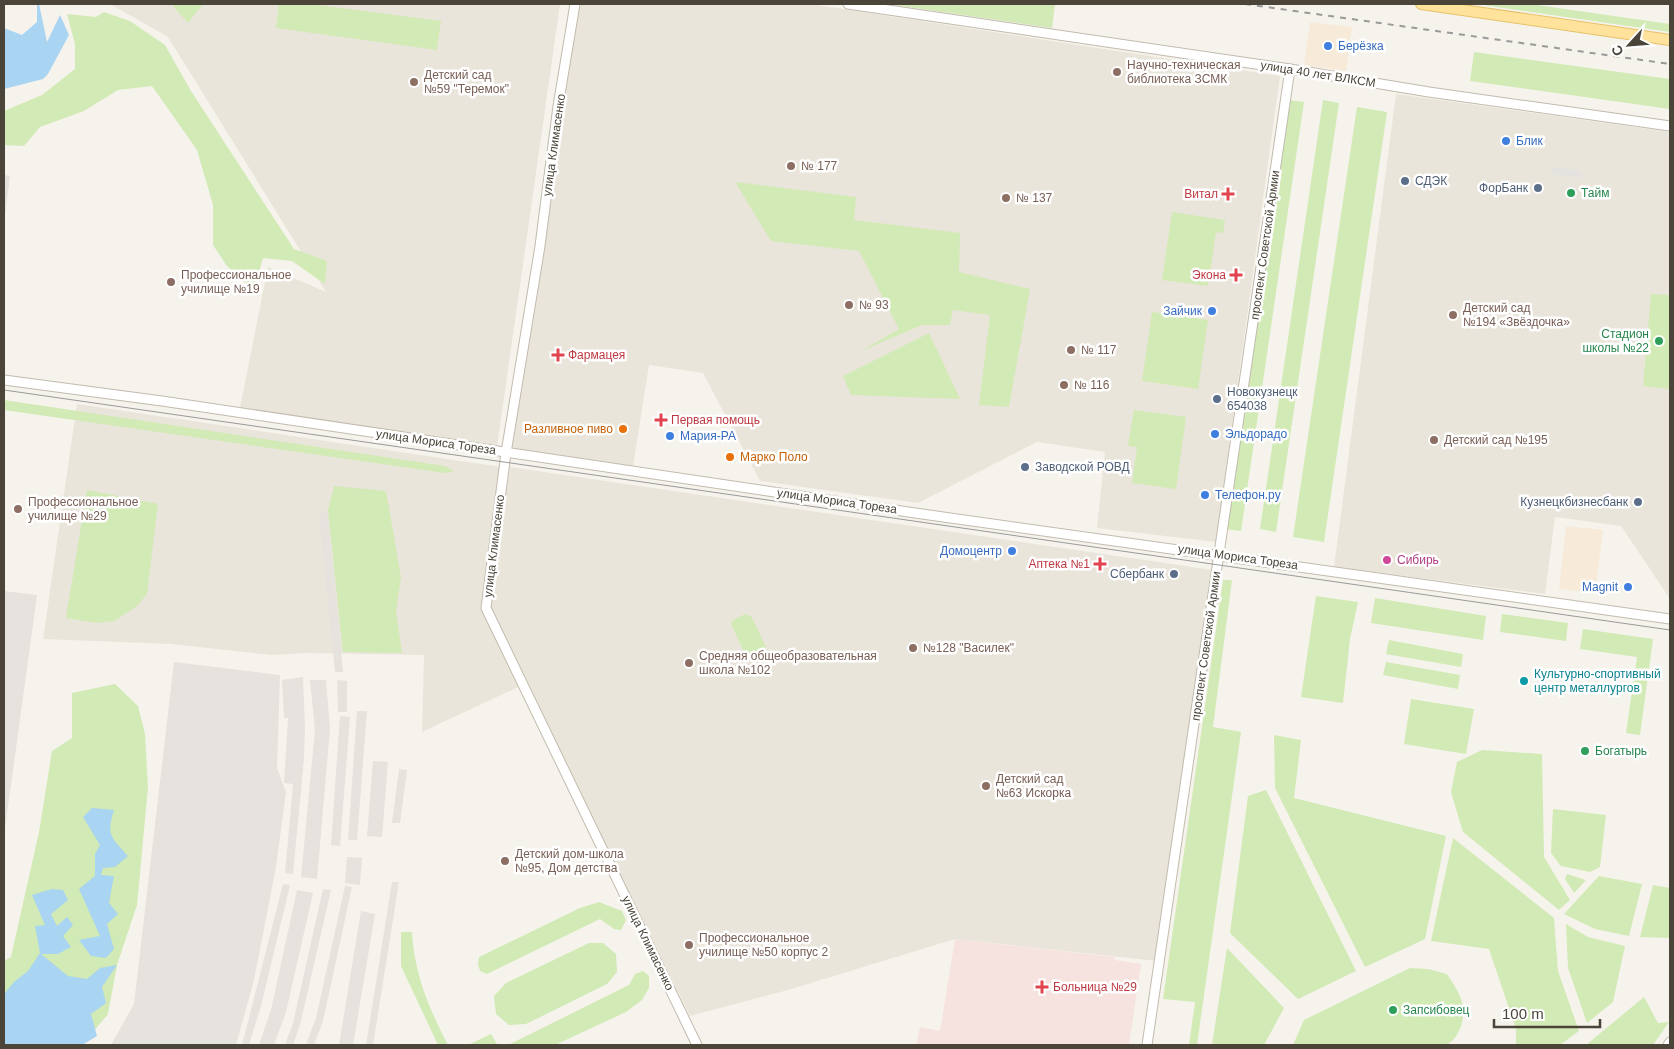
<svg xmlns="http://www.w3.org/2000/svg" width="1674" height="1049" font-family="Helvetica,sans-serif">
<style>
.residential{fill:#eae5da}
.commercial{fill:#f7ead8}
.industrial{fill:#e6e2dd}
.medical{fill:#f6e3e0}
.green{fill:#d2eab5}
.parking{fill:#e5e3e0}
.water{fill:#a9d4f2}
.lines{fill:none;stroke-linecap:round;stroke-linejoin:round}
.minor-casing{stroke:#c2bbae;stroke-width:11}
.major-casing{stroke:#e6c16a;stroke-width:12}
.minor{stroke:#fff;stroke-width:9}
.major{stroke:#ffe39c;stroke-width:10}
.tram{stroke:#9a9a9a;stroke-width:1}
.rail{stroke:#9a9a9a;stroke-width:2;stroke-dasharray:6 6;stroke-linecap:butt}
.shop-dot{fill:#3f7fe0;stroke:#fff;stroke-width:2}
.education-dot{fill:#8d6e63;stroke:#fff;stroke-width:2}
.service-dot{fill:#5c6f8a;stroke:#fff;stroke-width:2}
.leisure-dot{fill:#2e9e5b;stroke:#fff;stroke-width:2}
.health-dot{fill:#e0444e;stroke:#fff;stroke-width:2}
.food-dot{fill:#e8710a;stroke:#fff;stroke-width:2}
.hotel-dot{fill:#d1479c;stroke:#fff;stroke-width:2}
.culture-dot{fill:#0f9aa8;stroke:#fff;stroke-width:2}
.labels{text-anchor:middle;stroke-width:5;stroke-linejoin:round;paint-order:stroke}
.shop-label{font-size:12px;fill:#366cbe;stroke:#fff;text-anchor:start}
.education-label{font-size:12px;fill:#785e54;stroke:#fff;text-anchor:start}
.street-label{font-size:12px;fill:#4b4439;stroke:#fff}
.service-label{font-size:12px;fill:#4e5e75;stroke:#fff;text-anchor:start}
.leisure-label{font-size:12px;fill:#27864d;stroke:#fff;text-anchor:start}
.health-label{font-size:12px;fill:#be3a42;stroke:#fff;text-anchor:end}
.food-label{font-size:12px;fill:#c56008;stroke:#fff;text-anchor:end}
.hotel-label{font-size:12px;fill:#b23c85;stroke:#fff;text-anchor:start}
.culture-label{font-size:12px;fill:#0d838f;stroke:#fff;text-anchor:start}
</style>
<rect width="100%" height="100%" fill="#f6f3ec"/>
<!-- residential -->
<g class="residential">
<polygon points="110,4 560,4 497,447 240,408 268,267 326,292 168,37"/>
<polygon points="579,4 810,4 1280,76 1216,542 1097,528 1105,452 1037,442 918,503 760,481 703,373 649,365 633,466 512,449"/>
<polygon points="1396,94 1670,132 1670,599 1621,526 1555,517 1545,594 1334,567"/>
<polygon points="77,404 501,467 482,609 520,686 422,732 424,655 308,653 271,655 171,644 43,639"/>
<polygon points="510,467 1213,570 1157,961 955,939 788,990 690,1016 489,608"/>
</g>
<!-- commercial -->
<g class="commercial">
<polygon points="1310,22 1352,27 1346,71 1304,65"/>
<polygon points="1566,526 1603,530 1595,593 1559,589"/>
</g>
<!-- industrial -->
<g class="industrial">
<polygon points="4,175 10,176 4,223"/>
<polygon points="319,512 327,512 343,672 335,672"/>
<polygon points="4,591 37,595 4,836"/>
<polygon points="174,662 280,675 277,768 286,792 276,867 254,980 236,1045 111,1045 134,1004"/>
<polygon points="303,677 305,728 304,759 293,874 285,873 293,784 284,783 288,718 284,718 282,680"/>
<polygon points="310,680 326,680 330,729 317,879 301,877 315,730"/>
<polygon points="337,680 347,681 347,712 338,712"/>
<polygon points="357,711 367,711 357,840 348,840"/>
<polygon points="340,716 350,717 340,846 331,845"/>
<polygon points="373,761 388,762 382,837 367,836"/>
<polygon points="399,769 407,770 400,823 392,823"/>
<polygon points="347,857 362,858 360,885 345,883"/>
<polygon points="392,882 399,882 373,1045 366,1045"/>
<polygon points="283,884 290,885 261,1006 249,1045 242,1045"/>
<polygon points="345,886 352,887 323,1021 314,1045 306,1045 316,1018"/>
<polygon points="323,889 331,890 300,1025 293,1045 285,1045 293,1023"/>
<polygon points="297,890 313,893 286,1012 274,1045 259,1045 271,1010"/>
<polygon points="361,911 375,914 353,1045 339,1045"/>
</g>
<!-- medical -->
<polygon class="medical" points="955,939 1114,957 1115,960 1141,964 1129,1045 916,1045 920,1027 940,1031"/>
<!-- green -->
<g class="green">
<polygon points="174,4 203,4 188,23 173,6"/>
<polygon points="279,4 310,4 441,21 437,50 276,28"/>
<polygon points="888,4 1055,4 1052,28"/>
<polygon points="1476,4 1530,4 1670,24 1670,32"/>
<polygon points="104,12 130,21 165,45 191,91 294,249 327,261 325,284 292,261 263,258 254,290 227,266 213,245 213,205 197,150 152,86 118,90 84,111 40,127 24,146 4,145 4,111 42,95 75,69 75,44 67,14 96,17"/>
<polygon points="1474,52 1670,79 1670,109 1470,81"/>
<polygon points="1288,100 1304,102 1241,531 1225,529"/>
<polygon points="1323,100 1339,103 1276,532 1260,529"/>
<polygon points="1357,107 1387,112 1324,542 1293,537"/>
<polygon points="735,182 856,197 854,220 960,233 959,272 1030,289 1009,407 979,405 990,315 953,310 950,325 922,325 861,351 899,329 859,251 771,241"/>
<polygon points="1172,212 1225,220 1223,233 1216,232 1208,286 1162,280"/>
<polygon points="1651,294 1670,295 1670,389 1643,386"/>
<polygon points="1152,312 1208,320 1198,389 1142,381"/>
<polygon points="929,333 960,399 851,395 843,376"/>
<polygon points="4,400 445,466 454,471 445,473 4,410"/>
<polygon points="1134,410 1186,417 1176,489 1132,483 1137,447 1128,446"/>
<polygon points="334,486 386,491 401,577 396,611 402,653 343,652 328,510"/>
<polygon points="87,490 158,504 147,594 136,607 114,621 97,623 66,618"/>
<polygon points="1223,580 1232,580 1213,727 1241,732 1197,1045 1189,1045 1195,1002 1163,999"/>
<polygon points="1316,596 1358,602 1350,639 1343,703 1301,697"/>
<polygon points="1375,598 1486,616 1483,640 1371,623"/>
<polygon points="745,614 751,616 766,647 763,653 751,658 746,656 731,624 733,620"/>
<polygon points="1502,614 1568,623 1566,641 1500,632"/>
<polygon points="1583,629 1653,639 1640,735 1626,733 1637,657 1580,649"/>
<polygon points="1389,640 1463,654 1461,667 1386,654"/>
<polygon points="1386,662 1460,675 1458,689 1383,675"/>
<polygon points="115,684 138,706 145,734 148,787 137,905 117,965 108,1014 82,1045 4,1045 4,961 11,957 39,832 52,751 72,738 72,693"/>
<polygon points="1411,699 1474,709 1466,754 1404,744"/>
<polygon points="1274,735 1301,740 1294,798 1446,836 1425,939 1365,967 1275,788"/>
<polygon points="1482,750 1542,754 1544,857 1570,900 1559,910 1463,832 1451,792 1457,762"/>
<polygon points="1266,790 1356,971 1298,999 1230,933 1248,796"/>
<polygon points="1553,809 1606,815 1600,867 1590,872 1561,866 1551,853"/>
<polygon points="1453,838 1554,918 1558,971 1579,1031 1560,1045 1516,1045 1516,1029 1489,949 1431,941"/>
<polygon points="1567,874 1586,880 1574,893 1565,879"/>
<polygon points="1599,876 1642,884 1629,936 1595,929 1564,914"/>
<polygon points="1653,885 1670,888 1670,938 1640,937"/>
<polygon points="599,902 622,911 626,920 621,930 614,929 600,919 487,974 480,971 478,964 479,957 580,908"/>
<polygon points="1566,924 1588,937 1625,946 1613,1002 1587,1023 1568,968"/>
<path d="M401,932H412C414,973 429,1009 448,1045H438L401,966Z"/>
<polygon points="589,943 603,943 616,954 617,972 607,984 526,1024 509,1025 496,1014 494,996 506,983"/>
<polygon points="1227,948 1284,1008 1264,1045 1212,1045"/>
<path d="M1410,968L1428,969L1447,974C1452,982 1458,990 1461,999C1467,1014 1461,1038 1446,1045H1293L1304,1020Z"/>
<polygon points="643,971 649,976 649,988 642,1000 626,1012 555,1045 508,1045 629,985 635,974"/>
<polygon points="1644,997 1658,1023 1669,1022 1653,1045 1586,1045"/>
<polygon points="491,1034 497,1044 468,1045"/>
</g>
<!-- parking -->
<polygon class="parking" points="1552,167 1581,171 1581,178 1551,174"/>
<!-- water -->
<g class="water">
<polygon points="37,4 39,4 47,42 60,15 69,35 48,74 43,79 4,89 4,28 22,35 37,22"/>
<path d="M92,808L114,810C106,835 111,837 128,856L115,867L103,868L101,875L114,876L109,903L118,914L107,924L114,949L106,958L91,956L79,940L100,936L79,889L95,876V854L100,845L83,817Z"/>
<polygon points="52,889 63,890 68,900 51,914 57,926 67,917 73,925 63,936 71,947 58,954 41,954 68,976 87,979 100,968 117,965 102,987 106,1003 91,1014 97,1036 82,1045 4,1045 4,994 14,982 28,971 40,953 35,926 45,925 32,895"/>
</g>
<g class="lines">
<!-- minor casing -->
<g class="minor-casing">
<g id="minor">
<polyline points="575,4 558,106 540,246 506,453 486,608 697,1045"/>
<polyline points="848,4 1290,69 1429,92 1670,126"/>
<polyline points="4,380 162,401 915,513 1670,619"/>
<polyline points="1147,1045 1290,69"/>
<polyline points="1668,1045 1670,1042"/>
</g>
</g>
<!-- major casing -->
<g class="major-casing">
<polyline id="major" points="1421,4 1670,40"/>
</g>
<!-- minor -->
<use href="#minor" class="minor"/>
<!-- major -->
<use href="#major" class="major"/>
<!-- tram -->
<polyline class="tram" points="4,390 1670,630"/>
<!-- rail -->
<polyline class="rail" points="1245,4 1670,64"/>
</g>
<!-- markers -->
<g class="shop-dot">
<circle cx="1328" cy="46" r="5"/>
<circle cx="1506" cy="141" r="5"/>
<circle cx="1212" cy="311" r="5"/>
<circle cx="1215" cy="434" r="5"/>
<circle cx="670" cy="436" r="5"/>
<circle cx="1205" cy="495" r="5"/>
<circle cx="1012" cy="551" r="5"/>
<circle cx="1628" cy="587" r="5"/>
</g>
<g class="education-dot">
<circle cx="1117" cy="72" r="5"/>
<circle cx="414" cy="82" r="5"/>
<circle cx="791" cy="166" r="5"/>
<circle cx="1006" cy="198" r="5"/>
<circle cx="171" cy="282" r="5"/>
<circle cx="849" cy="305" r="5"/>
<circle cx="1453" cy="315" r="5"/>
<circle cx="1071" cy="350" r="5"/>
<circle cx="1064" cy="385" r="5"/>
<circle cx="1434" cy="440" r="5"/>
<circle cx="18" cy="509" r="5"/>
<circle cx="913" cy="648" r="5"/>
<circle cx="689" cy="663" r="5"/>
<circle cx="986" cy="786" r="5"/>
<circle cx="505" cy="861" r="5"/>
<circle cx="689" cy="945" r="5"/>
</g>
<g class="service-dot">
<circle cx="1405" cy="181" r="5"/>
<circle cx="1538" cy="188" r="5"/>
<circle cx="1217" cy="399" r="5"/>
<circle cx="1025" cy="467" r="5"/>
<circle cx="1638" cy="502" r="5"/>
<circle cx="1174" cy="574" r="5"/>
</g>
<g class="leisure-dot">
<circle cx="1571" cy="193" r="5"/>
<circle cx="1659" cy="341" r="5"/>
<circle cx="1585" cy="751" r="5"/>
<circle cx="1393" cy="1010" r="5"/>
</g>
<g class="health-dot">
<path d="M1225.5 186.5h5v5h5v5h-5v5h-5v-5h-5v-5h5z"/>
<path d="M1233.5 267.5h5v5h5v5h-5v5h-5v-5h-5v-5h5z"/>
<path d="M555.5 347.5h5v5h5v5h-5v5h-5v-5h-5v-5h5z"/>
<path d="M658.5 412.5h5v5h5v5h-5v5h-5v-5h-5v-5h5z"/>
<path d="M1097.5 556.5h5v5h5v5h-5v5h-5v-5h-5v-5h5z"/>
<path d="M1039.5 979.5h5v5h5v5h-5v5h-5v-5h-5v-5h5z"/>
</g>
<g class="food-dot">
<circle cx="623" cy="429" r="5"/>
<circle cx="730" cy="457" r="5"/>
</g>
<circle class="hotel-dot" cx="1387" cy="560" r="5"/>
<circle class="culture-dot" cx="1524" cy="681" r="5"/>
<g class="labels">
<!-- shop labels -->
<g class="shop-label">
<text x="1338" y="50">Берёзка</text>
<text x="1516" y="145">Блик</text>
<text x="1202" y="315" text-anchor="end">Зайчик</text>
<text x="1225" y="438">Эльдорадо</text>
<text x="680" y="440">Мария-РА</text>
<text x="1215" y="499">Телефон.ру</text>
<text x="1002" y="555" text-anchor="end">Домоцентр</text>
<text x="1618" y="591" text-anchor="end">Magnit</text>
</g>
<!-- education labels -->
<g class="education-label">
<text x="1127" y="69">Научно-техническая<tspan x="1127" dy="14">библиотека ЗСМК</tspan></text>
<text x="424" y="79">Детский сад<tspan x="424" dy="14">№59 "Теремок"</tspan></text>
<text x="801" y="170">№ 177</text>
<text x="1016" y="202">№ 137</text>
<text x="181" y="279">Профессиональное<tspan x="181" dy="14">училище №19</tspan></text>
<text x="859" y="309">№ 93</text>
<text x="1463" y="312">Детский сад<tspan x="1463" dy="14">№194 «Звёздочка»</tspan></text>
<text x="1081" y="354">№ 117</text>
<text x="1074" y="389">№ 116</text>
<text x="1444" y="444">Детский сад №195</text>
<text x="28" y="506">Профессиональное<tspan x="28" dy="14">училище №29</tspan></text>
<text x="923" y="652">№128 "Василек"</text>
<text x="699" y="660">Средняя общеобразовательная<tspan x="699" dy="14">школа №102</tspan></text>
<text x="996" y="783">Детский сад<tspan x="996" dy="14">№63 Искорка</tspan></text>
<text x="515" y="858">Детский дом-школа<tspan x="515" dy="14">№95, Дом детства</tspan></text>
<text x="699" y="942">Профессиональное<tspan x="699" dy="14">училище №50 корпус 2</tspan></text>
</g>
<!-- street labels -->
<g class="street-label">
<text transform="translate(1318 74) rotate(9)" y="4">улица 40 лет ВЛКСМ</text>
<text transform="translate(554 145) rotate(-82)" y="4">улица Климасенко</text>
<text transform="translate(1265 245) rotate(-82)" y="4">проспект Советской Армии</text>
<text transform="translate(436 442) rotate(8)" y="4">улица Мориса Тореза</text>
<text transform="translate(837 501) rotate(8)" y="4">улица Мориса Тореза</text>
<text transform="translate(494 546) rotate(-83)" y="4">улица Климасенко</text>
<text transform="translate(1238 557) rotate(8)" y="4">улица Мориса Тореза</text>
<text transform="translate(1206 646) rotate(-82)" y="4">проспект Советской Армии</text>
<text transform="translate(648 943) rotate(64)" y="4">улица Климасенко</text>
</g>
<!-- service labels -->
<g class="service-label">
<text x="1415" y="185">СДЭК</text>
<text x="1528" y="192" text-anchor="end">ФорБанк</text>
<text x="1227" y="396">Новокузнецк<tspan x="1227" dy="14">654038</tspan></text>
<text x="1035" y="471">Заводской РОВД</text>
<text x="1628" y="506" text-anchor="end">Кузнецкбизнесбанк</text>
<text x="1164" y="578" text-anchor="end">Сбербанк</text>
</g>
<!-- leisure labels -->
<g class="leisure-label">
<text x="1581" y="197">Тайм</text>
<text x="1649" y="338" text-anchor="end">Стадион<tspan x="1649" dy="14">школы №22</tspan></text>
<text x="1595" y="755">Богатырь</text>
<text x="1403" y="1014">Запсибовец</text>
</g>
<!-- health labels -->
<g class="health-label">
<text x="1218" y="198">Витал</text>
<text x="1226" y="279">Экона</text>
<text x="568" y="359" text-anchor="start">Фармацея</text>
<text x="671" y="424" text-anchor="start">Первая помощь</text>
<text x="1090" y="568">Аптека №1</text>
<text x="1053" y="991" text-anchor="start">Больница №29</text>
</g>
<!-- food labels -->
<g class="food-label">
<text x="613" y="433">Разливное пиво</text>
<text x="740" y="461" text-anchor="start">Марко Поло</text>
</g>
<!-- hotel labels -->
<g class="hotel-label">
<text x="1397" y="564">Сибирь</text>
</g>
<!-- culture labels -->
<g class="culture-label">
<text x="1534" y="678">Культурно-спортивный<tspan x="1534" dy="14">центр металлургов</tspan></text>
</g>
</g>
<!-- border -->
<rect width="1674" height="1049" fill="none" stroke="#4b4439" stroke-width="10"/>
<!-- north arrow -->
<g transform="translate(1629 45) rotate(244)" stroke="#ffffff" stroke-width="4" paint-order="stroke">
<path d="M0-4L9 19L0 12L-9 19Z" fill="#4b4439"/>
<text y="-8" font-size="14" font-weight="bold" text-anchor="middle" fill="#4b4439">С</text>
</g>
<!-- scale -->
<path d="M1494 1019v8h106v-8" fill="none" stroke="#4b4439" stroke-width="2.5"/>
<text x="1502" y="1019" font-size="15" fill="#4b4439" stroke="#ffffff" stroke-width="4" paint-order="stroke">100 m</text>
</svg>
